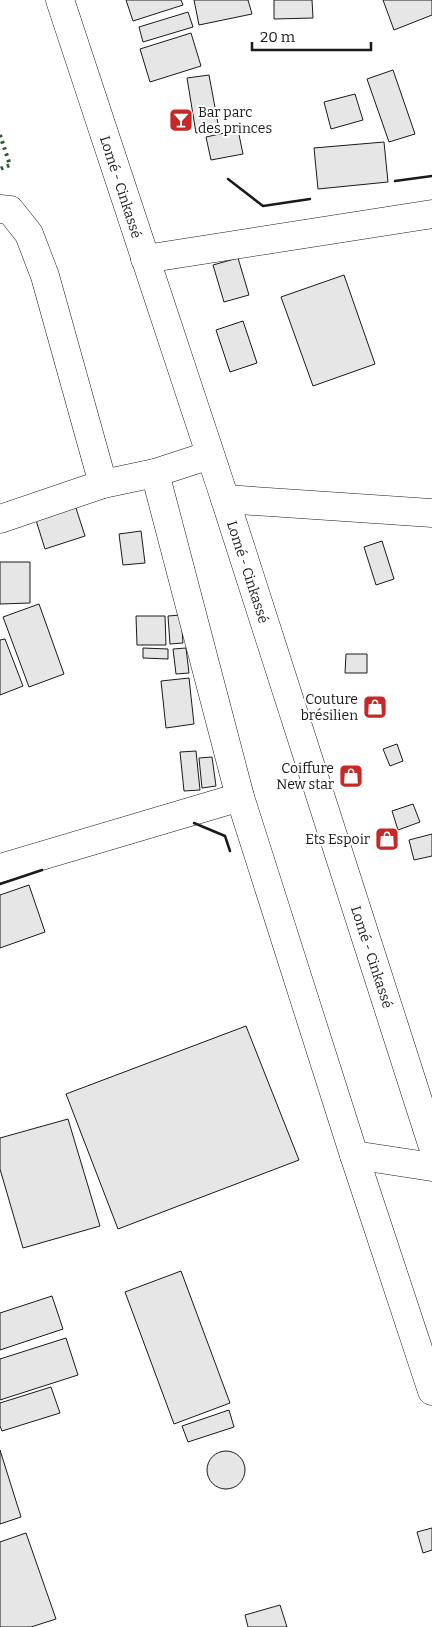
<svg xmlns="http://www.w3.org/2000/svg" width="432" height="1627" font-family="Bitter,serif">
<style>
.building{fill:#e6e6e6;stroke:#1a1a1a}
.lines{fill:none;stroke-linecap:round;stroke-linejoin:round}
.minor-casing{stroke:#1a1a1a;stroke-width:29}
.highway-casing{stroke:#1a1a1a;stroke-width:29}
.minor{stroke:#fff;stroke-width:28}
.highway{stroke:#fff;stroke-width:28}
.hedge{stroke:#2b5a34;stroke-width:4;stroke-dasharray:2.5 4;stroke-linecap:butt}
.wall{stroke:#1a1a1a;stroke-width:2.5}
.labels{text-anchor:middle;stroke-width:4;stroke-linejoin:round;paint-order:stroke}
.poi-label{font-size:14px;fill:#1a1a1a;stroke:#fff;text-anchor:end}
.street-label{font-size:14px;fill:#1a1a1a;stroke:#fff}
</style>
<rect width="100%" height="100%" fill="#fff"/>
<!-- building -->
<g class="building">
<polygon points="126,0 181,0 183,5 133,21"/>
<polygon points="194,0 248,0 252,14 199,25"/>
<polygon points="274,0 312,0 313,18 274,19"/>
<polygon points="383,0 432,0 432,15 394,30"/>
<polygon points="188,12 193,27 143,42 139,27"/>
<polygon points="191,33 201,66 150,82 140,49"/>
<polygon points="393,70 415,134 389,142 367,79"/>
<polygon points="209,75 219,129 196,133 187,78"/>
<polygon points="355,94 363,120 331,129 324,102"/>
<polygon points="238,130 243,154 211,160 206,137"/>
<polygon points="384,142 388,182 318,189 314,148"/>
<polygon points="238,258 249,295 224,302 213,265"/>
<polygon points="344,275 375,364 313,386 281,297"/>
<polygon points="243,321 257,363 230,372 216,330"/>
<polygon points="75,505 85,536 45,549 35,517"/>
<polygon points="141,531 145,563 123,565 119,534"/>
<polygon points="382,541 394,579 376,585 364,547"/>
<polygon points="0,562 30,562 30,603 0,604"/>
<polygon points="39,604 64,674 29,687 3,617"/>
<polygon points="181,615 183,643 170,644 168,616"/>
<polygon points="136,616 165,616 166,645 137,645"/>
<polygon points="5,639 23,686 0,695 0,640"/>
<polygon points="143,648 168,649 168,659 143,658"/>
<polygon points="186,648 189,673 176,674 173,649"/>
<polygon points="346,654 367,654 367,673 345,673"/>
<polygon points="189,678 194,724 166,728 161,681"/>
<polygon points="397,744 403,761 390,766 383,749"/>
<polygon points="196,751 200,790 184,791 180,752"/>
<polygon points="212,757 216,786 202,788 199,758"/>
<polygon points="413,804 420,822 398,830 392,811"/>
<polygon points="432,834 432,856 414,860 409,840"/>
<polygon points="29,885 45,932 0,948 0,895"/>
<polygon points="246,1026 299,1160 118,1229 66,1094"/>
<polygon points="68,1119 100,1226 23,1248 0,1169 0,1138"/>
<polygon points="181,1271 230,1403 174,1424 125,1292"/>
<polygon points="52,1296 63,1329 0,1350 0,1313"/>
<polygon points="66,1338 78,1375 0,1400 0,1359"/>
<polygon points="51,1387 60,1413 2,1431 0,1426 0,1403"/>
<polygon points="229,1410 234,1427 188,1442 182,1426"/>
<polygon points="0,1450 21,1517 0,1524"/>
<circle cx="226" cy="1470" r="19"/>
<polygon points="432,1528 432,1550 423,1553 417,1532"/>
<polygon points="26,1533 56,1619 31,1627 0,1627 0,1542"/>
<polygon points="280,1605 287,1627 248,1627 245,1615"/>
</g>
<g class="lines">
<!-- minor casing -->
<g class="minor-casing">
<g id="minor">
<polyline points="0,209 10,210 29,234 45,276 103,484"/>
<polyline points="145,259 432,214"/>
<polyline points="155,473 240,797 354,1155 432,1391"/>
<polyline points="225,499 432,513"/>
<polyline points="0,519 103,484 155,473 210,455"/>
<polyline points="0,868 240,797"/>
<polyline points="354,1155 432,1167"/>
</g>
</g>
<!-- highway casing -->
<g class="highway-casing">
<polyline id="highway" points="60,0 225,499 432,1144"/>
</g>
<!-- minor -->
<use href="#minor" class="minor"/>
<!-- highway -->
<use href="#highway" class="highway"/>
<!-- hedge -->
<polyline class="hedge" points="0,135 10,165 0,169"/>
<!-- wall -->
<g class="wall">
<polyline points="228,179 263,206 310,199"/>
<polyline points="395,181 432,176"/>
<polyline points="194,823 225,836 230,851"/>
<polyline points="0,884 42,870"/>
</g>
</g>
<!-- icons -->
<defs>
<g id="bar-square" transform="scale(1.25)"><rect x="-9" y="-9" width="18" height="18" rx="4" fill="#c62828" stroke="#fff"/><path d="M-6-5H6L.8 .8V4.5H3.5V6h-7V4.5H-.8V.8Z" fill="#fff"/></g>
<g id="shop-square" transform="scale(1.25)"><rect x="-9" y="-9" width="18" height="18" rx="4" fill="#c62828" stroke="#fff"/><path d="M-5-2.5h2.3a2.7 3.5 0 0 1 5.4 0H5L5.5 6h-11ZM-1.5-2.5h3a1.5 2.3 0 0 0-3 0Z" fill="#fff"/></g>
</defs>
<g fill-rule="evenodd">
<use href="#bar-square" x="181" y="120"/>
<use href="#shop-square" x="375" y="707"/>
<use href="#shop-square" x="351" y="776"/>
<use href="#shop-square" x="387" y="839"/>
</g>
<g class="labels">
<!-- poi labels -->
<g class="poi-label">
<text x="198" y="117" text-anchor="start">Bar parc<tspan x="198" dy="16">des princes</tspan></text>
<text x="358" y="704">Couture<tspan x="358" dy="16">brésilien</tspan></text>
<text x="334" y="773">Coiffure<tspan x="334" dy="16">New star</tspan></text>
<text x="370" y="844">Ets Espoir</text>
</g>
<!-- street labels -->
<g class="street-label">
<text transform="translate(121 187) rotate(72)" y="5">Lomé - Cinkassé</text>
<text transform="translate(248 572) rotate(72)" y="5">Lomé - Cinkassé</text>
<text transform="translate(372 957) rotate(72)" y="5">Lomé - Cinkassé</text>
</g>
</g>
<!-- scale -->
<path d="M252 42v8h119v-8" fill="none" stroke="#1a1a1a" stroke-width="2.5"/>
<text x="260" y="42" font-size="15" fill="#1a1a1a" stroke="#ffffff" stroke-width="4" paint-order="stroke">20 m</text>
</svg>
